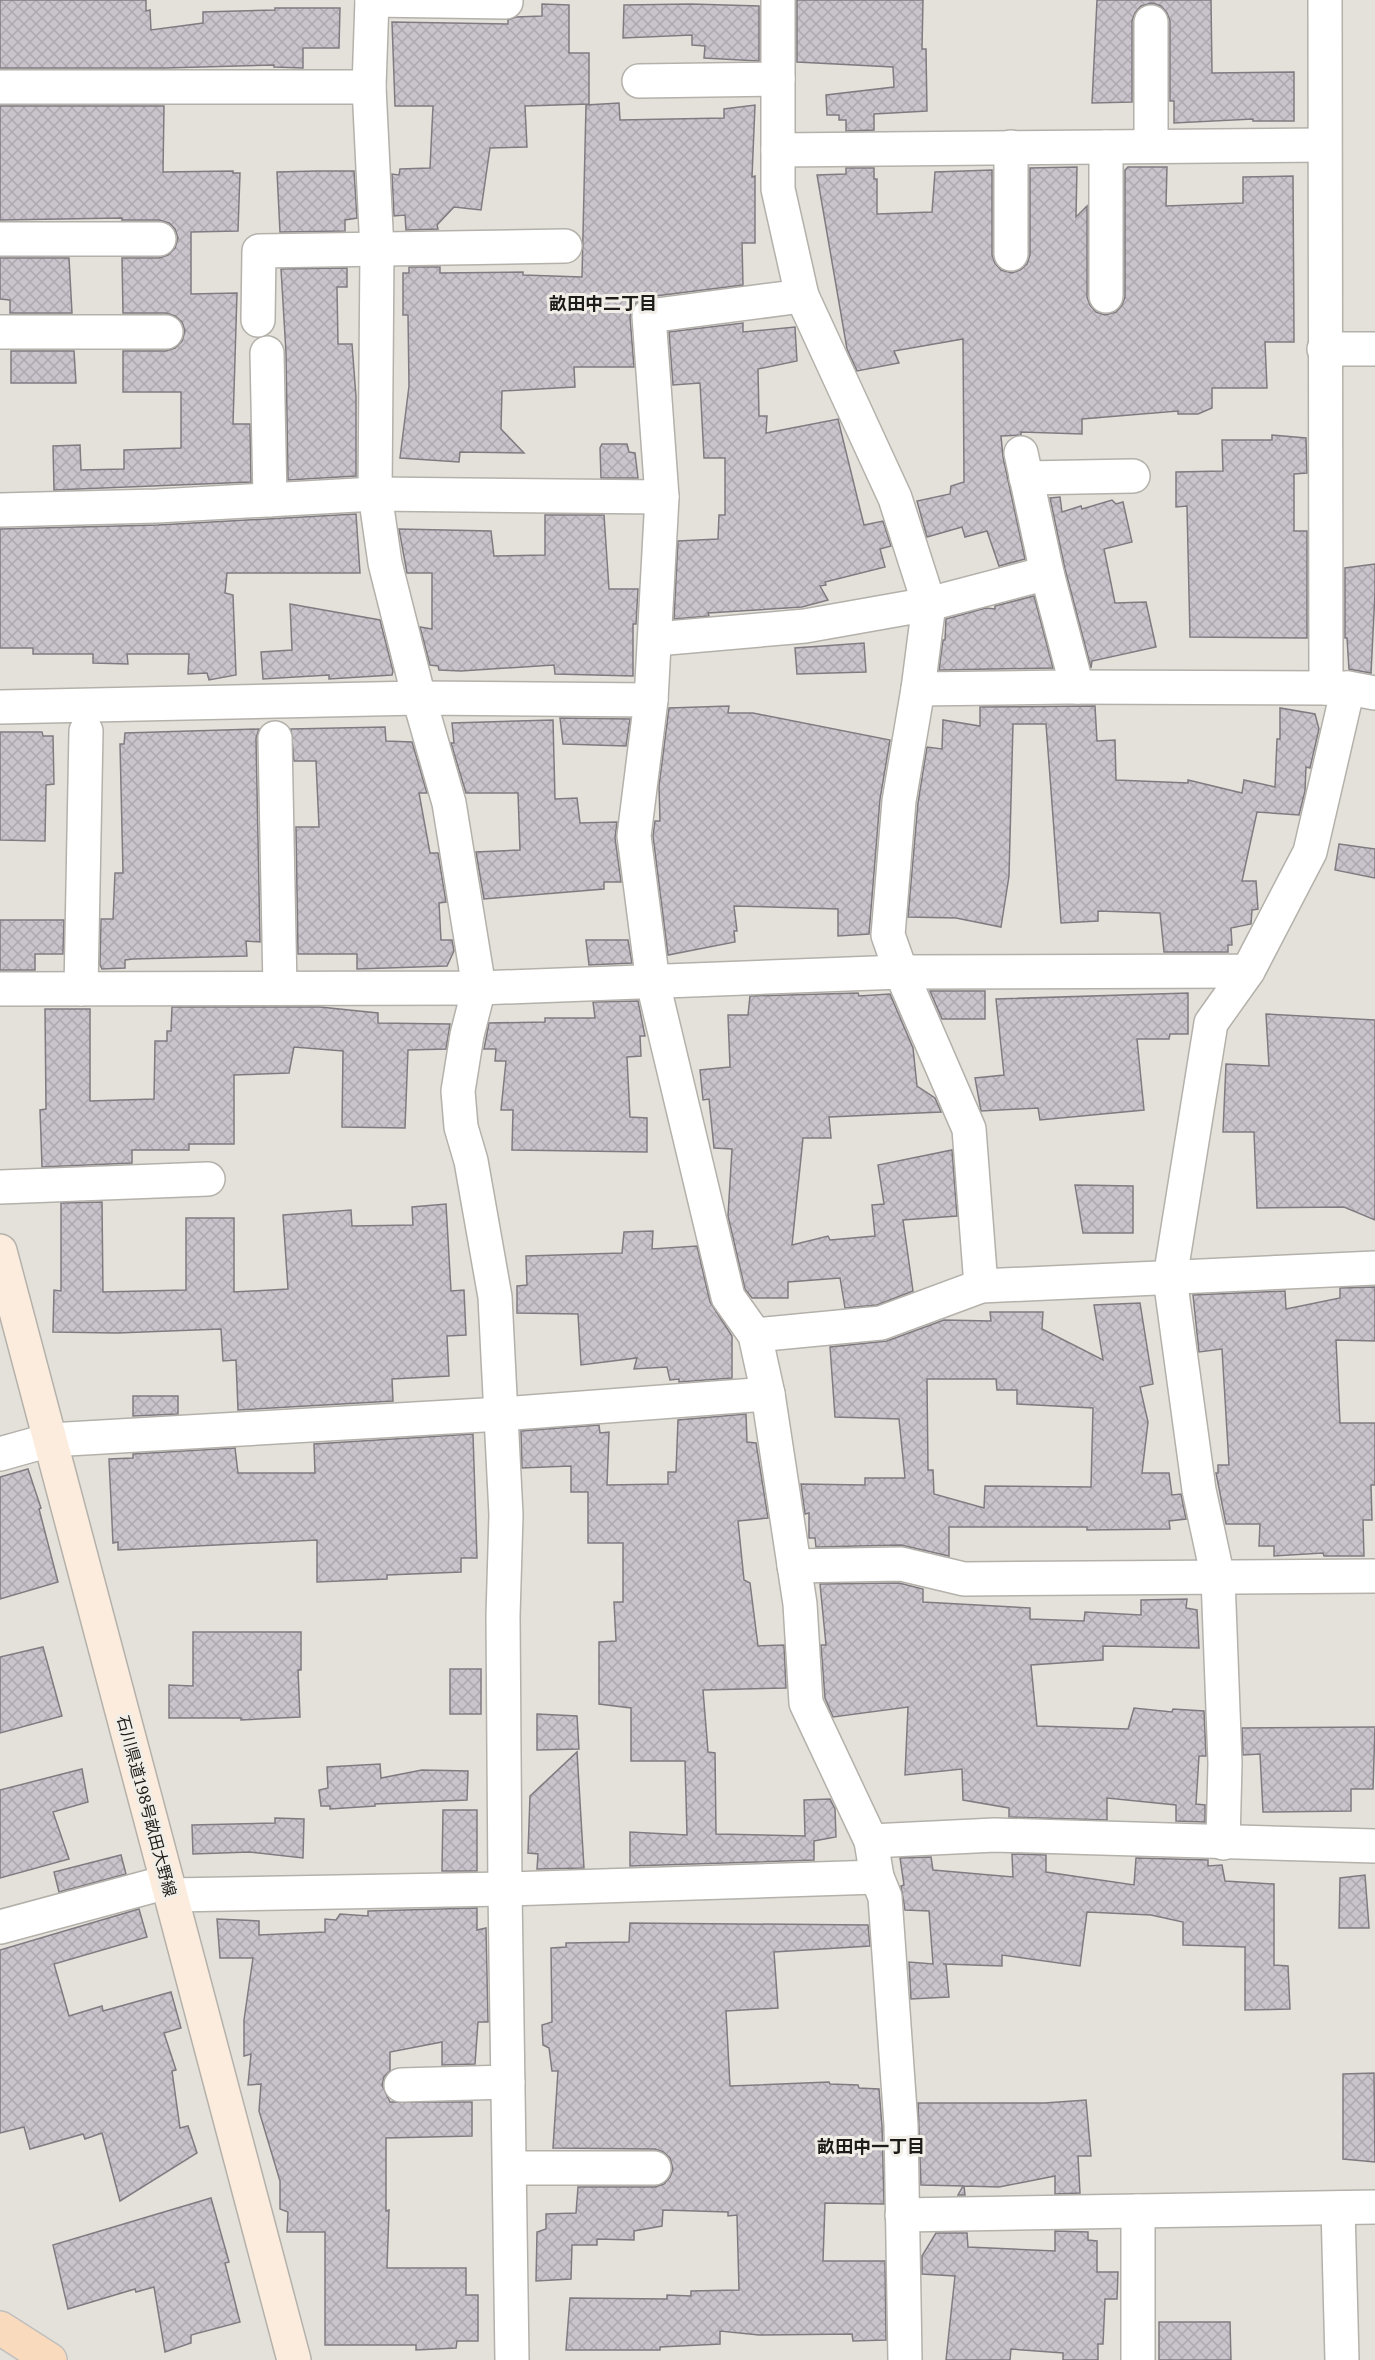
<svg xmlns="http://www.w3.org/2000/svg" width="1375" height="2360" font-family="'Noto Serif','Noto Sans JP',serif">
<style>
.building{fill:url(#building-cross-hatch);stroke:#807b81;stroke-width:1.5;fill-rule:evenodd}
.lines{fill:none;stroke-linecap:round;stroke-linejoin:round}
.minor-casing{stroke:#b4b1ab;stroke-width:36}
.secondary-casing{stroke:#b4b1ab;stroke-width:36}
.primary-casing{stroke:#c0bfbf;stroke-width:36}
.minor{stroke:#fff;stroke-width:33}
.secondary{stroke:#fcecde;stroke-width:33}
.primary{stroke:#f9dabd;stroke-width:33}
.labels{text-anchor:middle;stroke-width:6;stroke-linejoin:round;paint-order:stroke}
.street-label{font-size:16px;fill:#1d1c19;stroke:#f1eee7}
.neighbourhood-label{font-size:18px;font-weight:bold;fill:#1d1c19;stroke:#f1eee7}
</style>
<defs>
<pattern id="building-cross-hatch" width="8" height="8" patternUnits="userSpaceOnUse" patternTransform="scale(1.5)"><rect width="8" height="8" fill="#c9c4cb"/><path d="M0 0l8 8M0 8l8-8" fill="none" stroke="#aca8ae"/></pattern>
</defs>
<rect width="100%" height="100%" fill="#e4e1da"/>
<!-- building -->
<g class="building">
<polygon points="0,0 146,0 146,11 150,10 151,30 203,23 203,12 275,10 275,8 340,8 339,48 303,48 303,68 274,67 274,65 165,68 0,68"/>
<polygon points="797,0 923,0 922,49 926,49 927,111 874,114 874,130 846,131 846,120 839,120 839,115 827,115 826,95 894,87 893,67 797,62"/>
<polygon points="1097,0 1211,0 1212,73 1294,72 1294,121 1253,121 1253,119 1174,123 1174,101 1170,101 1170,21 1167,13 1161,6 1152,3 1141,6 1135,13 1132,21 1132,102 1092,103"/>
<polygon points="542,4 569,5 569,53 589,53 589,104 525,106 527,147 490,148 481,210 454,207 437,225 438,229 406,230 405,215 394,216 392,174 399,175 400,169 430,168 433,106 395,106 392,22 508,24 508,20 516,17 542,16"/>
<polygon points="691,4 759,6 759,61 704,58 705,46 692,45 692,35 623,38 624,5"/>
<polygon points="619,103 620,120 724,118 724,109 755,105 752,177 755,176 755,243 742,243 743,285 647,297 638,301 632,308 630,317 634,367 574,367 575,387 502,391 501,429 524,453 460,452 459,462 400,458 409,386 408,315 403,315 403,273 409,273 409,267 440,267 440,273 523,272 523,275 582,277 586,105"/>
<polygon points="0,106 164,106 163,172 233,171 233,173 240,173 238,231 191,232 191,294 237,293 233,424 250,424 251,482 54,490 53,446 80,445 81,470 124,469 124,450 181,448 181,392 123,392 123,351 166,351 175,348 182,341 185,331 182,322 175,316 166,313 123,313 122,258 159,258 168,255 175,248 178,238 175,229 169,223 159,220 122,220 122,218 0,220"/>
<polygon points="1077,167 1076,217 1087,206 1087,297 1090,305 1096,312 1105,315 1116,312 1122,305 1125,297 1125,170 1128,167 1167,167 1166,206 1243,203 1243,177 1293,176 1294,342 1265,342 1267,388 1212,388 1212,408 1198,414 1178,414 1178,411 1082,419 1082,434 1021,432 1021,435 1001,436 1003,457 1025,559 999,566 987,531 965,537 962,527 927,537 917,501 950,494 951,486 964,482 963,339 894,351 899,363 857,371 847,349 817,175 846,174 846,168 874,168 874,179 877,179 877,214 932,212 935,172 992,170 992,255 995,263 1001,270 1012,273 1020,270 1027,264 1030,255 1030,168"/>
<polygon points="316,171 354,171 357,218 345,220 345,231 280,232 277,172"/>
<polygon points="0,258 69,258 72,313 10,313 10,300 0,299"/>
<polygon points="347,268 347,287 337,287 338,344 352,344 356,397 356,476 288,480 286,353 281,269"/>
<polygon points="743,323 743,332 795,327 797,361 758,369 759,416 767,416 766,433 838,419 864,525 883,521 891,546 880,549 885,567 825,582 826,585 820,586 828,600 802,607 708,613 709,616 674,619 678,541 718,539 719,515 725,515 725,458 704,458 700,383 673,385 669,332"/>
<polygon points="11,351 74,351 76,383 11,383"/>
<polygon points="1272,435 1306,438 1307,473 1294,474 1294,531 1307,531 1307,638 1190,637 1187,506 1176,507 1176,472 1223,471 1222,440 1272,440"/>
<polygon points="602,444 627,444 629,452 635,453 638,478 601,478 600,448"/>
<polygon points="1060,497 1062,512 1081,506 1082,509 1112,500 1116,504 1123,502 1132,542 1104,549 1115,603 1146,602 1156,647 1092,661 1091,668 1065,569 1050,498"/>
<polygon points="356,514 360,573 227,573 225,593 233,595 236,675 209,680 207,673 188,674 189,654 127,654 128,664 93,663 93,654 33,654 33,648 0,648 0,529 158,525"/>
<polygon points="545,515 604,515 609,589 638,589 636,624 633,624 633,676 555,674 554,665 461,671 439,670 438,666 430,665 420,627 432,629 432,573 407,573 399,529 491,531 494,556 545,555"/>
<polygon points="1375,564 1375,593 1371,673 1349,669 1347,638 1345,638 1345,568"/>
<polygon points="1034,596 1053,668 939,670 943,640 945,640 946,619 986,608 995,609 995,606"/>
<polygon points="290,604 380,620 393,671 392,675 329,679 329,675 263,679 261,652 292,650"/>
<polygon points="864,643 866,672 797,674 795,648"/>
<polygon points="729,706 728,713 753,713 890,740 880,799 869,934 838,936 838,909 734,906 737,931 734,931 735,942 668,955 653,836 655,821 660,821 659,786 669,708"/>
<polygon points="1095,706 1097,741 1115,740 1116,780 1188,783 1188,780 1242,793 1244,780 1275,787 1277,739 1280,739 1280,708 1315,714 1319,729 1310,768 1306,767 1305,791 1299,815 1257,812 1242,881 1256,881 1258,909 1252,910 1251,924 1231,928 1232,945 1228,945 1228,952 1164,952 1160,913 1098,911 1098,921 1061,923 1046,724 1013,724 1009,876 1001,927 956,918 908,917 918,803 927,747 942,749 943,720 980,726 980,707"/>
<polygon points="560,718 630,719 626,746 563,744"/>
<polygon points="553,720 555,799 577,798 580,823 617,822 615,838 621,882 604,882 604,889 484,899 476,852 520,850 518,793 466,793 451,743 454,743 452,723"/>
<polygon points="385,727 386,741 412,742 427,793 419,793 430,853 438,853 446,902 439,903 441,940 452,940 454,951 447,966 357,969 357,954 298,954 296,827 319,827 316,761 294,761 291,729"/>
<polygon points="259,729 256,738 260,942 246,941 247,956 133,959 125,960 125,968 102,969 100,965 101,919 113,919 115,873 123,873 120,744 124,744 125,733"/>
<polygon points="0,732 42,732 43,736 53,736 54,784 46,785 45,841 0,840"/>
<polygon points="1339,844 1375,849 1375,878 1335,870"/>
<polygon points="0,920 64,920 63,954 35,954 35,970 0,970"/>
<polygon points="586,940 628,940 632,963 589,965"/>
<polygon points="930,991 985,991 985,1019 942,1019"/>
<polygon points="858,993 859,996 890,994 913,1048 917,1086 935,1098 941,1112 829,1117 831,1138 803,1138 792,1245 828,1236 830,1240 875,1236 872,1205 884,1204 878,1165 952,1150 957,1216 903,1220 913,1291 877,1305 845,1308 840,1278 788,1282 788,1298 752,1298 745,1289 728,1216 732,1149 714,1148 709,1099 703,1100 700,1070 730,1067 728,1015 748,1015 750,996"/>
<polygon points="1188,993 1188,1034 1170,1034 1169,1039 1137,1039 1144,1110 1040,1120 1038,1108 981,1111 975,1078 1004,1075 996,999"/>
<polygon points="638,1001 645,1036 640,1036 641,1056 627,1057 630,1117 647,1118 647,1152 512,1150 513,1110 501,1110 506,1061 495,1061 496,1049 484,1049 489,1023 545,1022 545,1018 595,1018 593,1002"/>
<polygon points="172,1007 320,1007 378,1013 378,1023 450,1024 446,1049 408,1050 405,1128 342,1127 343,1051 294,1047 289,1073 234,1075 234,1144 189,1144 189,1150 132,1150 132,1163 42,1167 40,1110 46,1109 45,1009 90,1009 90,1101 154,1099 155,1041 167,1041 167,1031 171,1031"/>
<polygon points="1266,1014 1375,1020 1375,1220 1344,1207 1257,1208 1254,1132 1223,1132 1226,1064 1269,1066"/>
<polygon points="1075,1185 1133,1186 1133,1233 1083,1233"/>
<polygon points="102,1202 103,1292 186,1290 186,1218 234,1218 234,1292 288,1289 283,1215 351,1210 352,1226 413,1225 412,1207 446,1204 451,1291 464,1290 466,1335 447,1336 449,1376 392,1379 393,1401 238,1410 236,1360 223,1361 221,1329 117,1333 53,1332 54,1290 61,1291 61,1203"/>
<polygon points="653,1231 652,1249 697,1246 710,1302 732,1336 732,1378 679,1382 679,1379 670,1380 667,1367 634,1369 637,1358 581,1365 578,1314 517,1313 517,1286 527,1285 526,1256 622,1253 624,1232"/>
<polygon points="1375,1287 1375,1341 1336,1340 1340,1423 1375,1423 1375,1485 1371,1485 1372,1520 1363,1520 1364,1556 1324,1556 1323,1553 1274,1556 1274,1546 1259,1546 1260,1524 1226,1524 1216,1473 1218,1473 1218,1465 1229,1465 1222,1349 1199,1352 1193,1295 1285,1291 1286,1309 1340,1298 1340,1288"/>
<path d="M1140,1303L1153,1384L1140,1387L1148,1422L1142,1473H1169L1172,1495L1181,1494L1186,1519L1169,1521L1170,1529L1087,1530V1527H949V1556L901,1545L816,1547L815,1538H809V1513L805,1514L801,1484L865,1485V1478H905L899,1419L835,1417L830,1347L887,1341L944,1320L991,1321L990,1312H1043L1042,1329L1103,1360L1094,1305ZM927,1379H996L997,1390H1017V1404L1093,1408L1091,1487L985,1486L984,1508L934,1494L933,1470H928Z"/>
<polygon points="133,1396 178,1396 178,1414 133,1416"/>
<polygon points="746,1414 747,1442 756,1443 768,1518 738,1521 744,1580 750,1583 758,1646 784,1645 786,1688 703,1690 708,1752 715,1753 716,1834 805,1836 804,1800 830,1799 835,1809 836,1837 814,1841 814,1860 630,1866 630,1832 687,1835 685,1761 631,1761 631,1708 599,1704 599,1642 616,1641 614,1602 623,1602 623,1543 588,1543 588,1492 571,1492 571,1466 522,1468 521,1431 599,1425 600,1433 609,1432 607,1485 668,1484 668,1472 676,1472 678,1420"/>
<polygon points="473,1434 477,1558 461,1558 461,1572 387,1575 387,1579 317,1582 317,1540 118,1550 118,1542 113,1543 109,1459 133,1458 133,1454 235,1448 238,1473 315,1473 314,1444"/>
<polygon points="28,1469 41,1508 39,1509 58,1582 0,1599 0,1477"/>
<polygon points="899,1583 923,1589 923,1602 1030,1608 1030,1619 1084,1621 1085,1612 1141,1615 1141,1600 1187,1599 1186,1608 1197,1610 1199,1648 1103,1646 1103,1660 1031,1665 1037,1726 1128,1729 1134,1708 1172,1712 1173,1709 1204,1711 1206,1756 1199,1756 1196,1804 1205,1805 1205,1822 1176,1821 1176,1805 1107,1798 1107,1820 1009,1817 1009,1808 963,1800 962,1769 905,1775 908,1707 833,1717 825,1698 821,1645 826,1645 820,1584"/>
<polygon points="193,1632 301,1632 301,1670 298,1670 300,1717 241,1720 241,1718 169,1718 169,1685 193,1686"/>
<polygon points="43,1647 62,1716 0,1733 0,1657"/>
<rect x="450" y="1669" width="31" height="45"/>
<polygon points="537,1714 577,1716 579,1749 537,1750"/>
<polygon points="1375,1727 1373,1789 1351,1789 1351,1811 1263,1812 1260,1754 1243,1755 1242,1728"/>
<polygon points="577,1752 584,1868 537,1869 538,1854 528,1853 530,1796"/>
<polygon points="380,1764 381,1778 422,1770 468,1771 467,1800 375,1804 375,1806 330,1809 330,1806 321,1806 319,1790 328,1788 327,1767"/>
<polygon points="82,1769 88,1802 53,1812 69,1859 0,1878 0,1790"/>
<polygon points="443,1810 477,1810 477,1871 442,1871"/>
<polygon points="275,1818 304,1819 303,1858 250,1852 193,1854 192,1825 275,1823"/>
<polygon points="1012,1854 1046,1855 1046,1872 1134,1885 1136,1858 1208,1860 1208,1866 1222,1865 1225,1881 1274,1884 1274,1965 1288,1966 1290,2009 1245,2010 1245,1947 1183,1945 1183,1922 1151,1915 1087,1912 1080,1966 1002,1955 1002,1966 943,1964 946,1964 949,1997 911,1999 909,1962 933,1964 929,1911 905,1910 901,1886 904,1885 900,1858 931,1857 933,1870 1013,1877"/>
<polygon points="121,1855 126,1874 59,1892 54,1872"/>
<polygon points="1365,1875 1369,1928 1339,1928 1340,1878"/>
<polygon points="477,1908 477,1930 486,1928 488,2022 478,2022 475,2064 442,2065 442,2042 390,2052 390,2071 384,2077 382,2085 390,2102 472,2102 472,2136 386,2138 386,2211 389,2210 387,2268 466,2268 466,2295 478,2295 478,2341 457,2341 456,2348 416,2350 416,2345 325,2345 325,2232 287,2232 288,2212 280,2209 280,2181 259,2111 261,2084 248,2085 251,2054 244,2056 244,2020 253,1958 220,1958 217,1919 259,1921 259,1935 325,1932 325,1919 336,1920 340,1914 368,1916 368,1911"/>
<polygon points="139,1909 147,1937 54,1964 69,2016 102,2006 103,2011 171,1992 181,2028 164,2033 176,2070 172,2071 180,2128 188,2126 197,2153 120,2201 102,2133 85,2139 83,2134 30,2149 24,2127 0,2133 0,1950"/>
<polygon points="630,1923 868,1925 870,1946 774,1952 778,2008 726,2011 730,2086 829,2082 830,2084 858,2085 859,2088 879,2089 882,2126 884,2204 825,2203 823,2261 885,2261 886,2340 853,2341 852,2334 759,2335 720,2331 720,2344 660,2347 660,2350 566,2350 570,2298 667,2299 667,2295 691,2296 691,2291 739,2290 737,2215 728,2216 728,2212 663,2210 662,2226 634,2231 634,2240 597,2239 597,2245 572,2245 571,2279 536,2281 537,2232 546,2229 546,2214 576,2213 578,2187 655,2187 664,2184 670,2177 673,2169 670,2158 663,2152 655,2149 553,2148 558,2071 552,2071 549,2048 543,2045 542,2025 552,2022 551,1948 566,1947 566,1943 629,1942"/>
<polygon points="1374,2073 1375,2162 1343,2159 1343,2074"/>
<polygon points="1086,2100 1091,2156 1078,2156 1080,2193 1055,2194 1055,2176 999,2187 964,2186 965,2195 958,2195 963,2186 921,2185 918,2103 1045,2103"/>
<polygon points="211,2198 229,2262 225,2263 240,2322 191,2335 191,2343 165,2352 154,2287 136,2292 135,2289 68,2309 53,2245"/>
<polygon points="1055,2231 1088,2232 1088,2240 1097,2241 1097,2272 1118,2272 1117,2299 1105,2299 1103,2344 1098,2344 1098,2360 1063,2360 1063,2353 1011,2349 1010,2360 946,2360 955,2276 922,2274 922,2256 936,2233 967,2233 968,2247 1055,2251"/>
<polygon points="1159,2322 1230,2322 1231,2360 1159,2360"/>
</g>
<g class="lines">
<!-- minor casing -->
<g class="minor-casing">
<g id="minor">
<polyline points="372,0 369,87 377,250 375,494 385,563 419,698 449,803 479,988 467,1035 458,1091 461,1127 471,1161 495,1297 506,1515 503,1616 505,1889 512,2360"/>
<polyline points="372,0 506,2"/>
<polyline points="778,0 778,189 802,296 649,316 662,497 651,700 634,836 653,983 728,1297 755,1335 768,1394 800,1604 806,1703 871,1841 877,1877 885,1897 901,2125 905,2360"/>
<polyline points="1325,0 1326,688"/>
<polyline points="1151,22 1151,146"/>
<polyline points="639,81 778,79"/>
<polyline points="0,87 369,87"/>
<polyline points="1011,147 1011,254"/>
<polyline points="1106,147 1106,296"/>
<polyline points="778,150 1324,145"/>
<polyline points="0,239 159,239"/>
<polyline points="802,296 895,498 929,604 1047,573"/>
<polyline points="258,320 259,251 565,246"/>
<polyline points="0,332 166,332"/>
<polyline points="1324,349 1375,349"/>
<polyline points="267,353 270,500"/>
<polyline points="1021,453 1047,573 1077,687"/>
<polyline points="1026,478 1133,476"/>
<polyline points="0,510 157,506 375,494 662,497"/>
<polyline points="656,639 805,626 929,604 918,689 1066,687 1326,688 1348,688 1375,693"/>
<polyline points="918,689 899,801 888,935 901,972 969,1129 981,1286"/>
<polyline points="0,707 419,698 651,700"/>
<polyline points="275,738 280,988"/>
<polyline points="0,989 479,988 901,972 1248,971 1310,852 1348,688"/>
<polyline points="81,989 86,731"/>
<polyline points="0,1187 208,1179"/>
<polyline points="755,1335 881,1323 981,1286 1375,1268"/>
<polyline points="0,1454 50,1440 501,1414 768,1394"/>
<polyline points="794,1566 901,1564 964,1579 1375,1576"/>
<polyline points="871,1841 995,1835 1375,1846"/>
<polyline points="1223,1843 1225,1763 1218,1578 1199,1490 1170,1278 1211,1023 1248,971"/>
<polyline points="171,1895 505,1889 877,1877"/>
<polyline points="0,1927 167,1882"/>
<polyline points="401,2085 508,2082"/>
<polyline points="510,2168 654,2168"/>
<polyline points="1338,2208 1342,2360"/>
<polyline points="1138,2211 1138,2360"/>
<polyline points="902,2215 1375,2207"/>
</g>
</g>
<!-- secondary casing -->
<g class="secondary-casing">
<polyline id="secondary" points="0,1251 294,2360"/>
</g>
<!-- primary casing -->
<g class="primary-casing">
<polyline id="primary" points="0,2328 50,2360"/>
</g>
<!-- minor -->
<use href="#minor" class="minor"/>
<!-- secondary -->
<use href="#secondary" class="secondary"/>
<!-- primary -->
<use href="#primary" class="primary"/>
</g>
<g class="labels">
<!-- street labels -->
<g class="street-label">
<text transform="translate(147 1806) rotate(75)" y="6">石川県道198号畝田大野線</text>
</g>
<!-- neighbourhood labels -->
<g class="neighbourhood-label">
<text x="603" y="310">畝田中二丁目</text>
<text x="871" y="2153">畝田中一丁目</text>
</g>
</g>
</svg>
